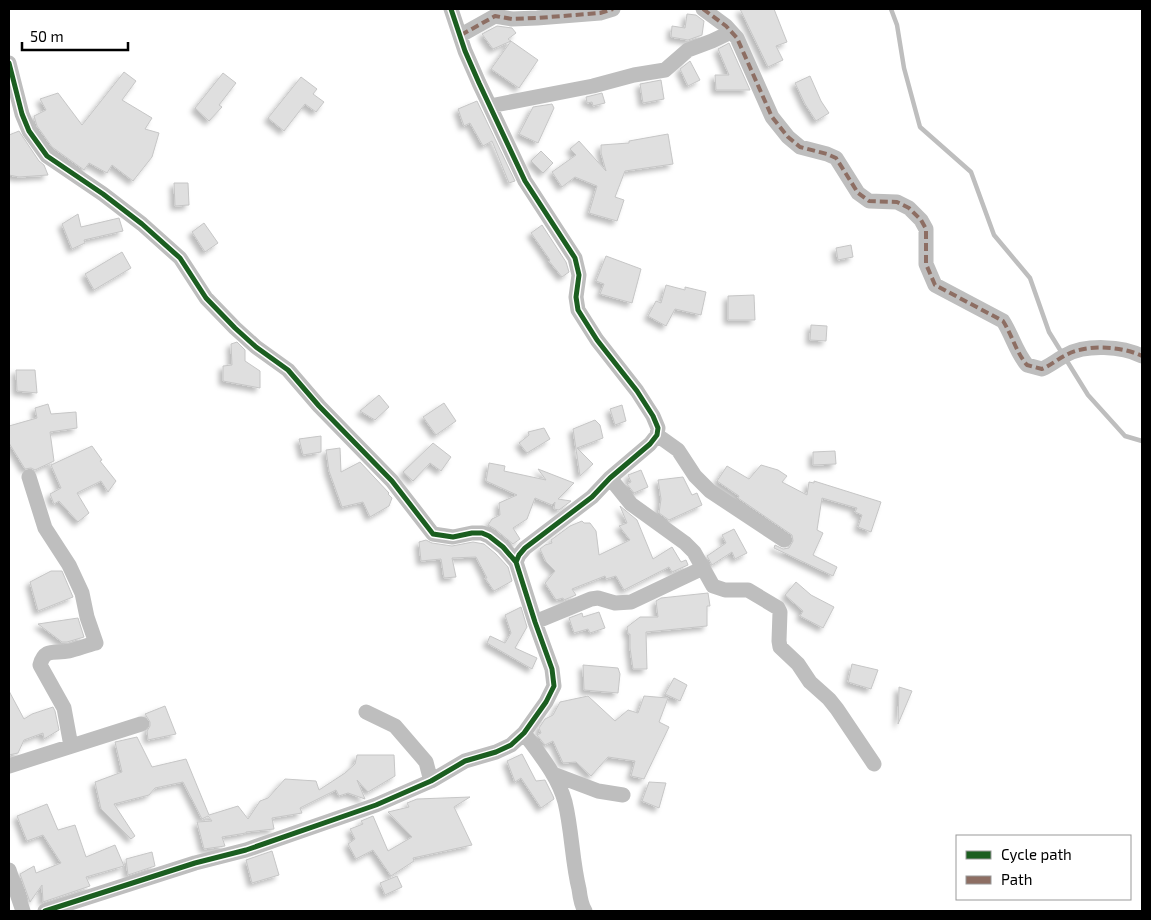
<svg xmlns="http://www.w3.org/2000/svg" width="1151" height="920" viewBox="0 0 1151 920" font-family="'Exo 2',sans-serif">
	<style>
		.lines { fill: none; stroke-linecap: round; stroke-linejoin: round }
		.stream { stroke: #bebebe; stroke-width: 4.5 }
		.building { fill: #dfdfdf; stroke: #c6c6c6; filter: url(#shadow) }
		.street { stroke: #bebebe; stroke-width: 15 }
		.quiet { stroke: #8d6e63; stroke-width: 4; stroke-dasharray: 8 4; stroke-linecap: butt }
		.cycleway-casing { stroke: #fff; stroke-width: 8 }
		.cycleway { stroke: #1b5e20; stroke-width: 5 }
	</style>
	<defs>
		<filter id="shadow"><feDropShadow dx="-4" dy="4" stdDeviation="2.5" flood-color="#0004"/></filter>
	</defs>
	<rect width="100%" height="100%" fill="#fff"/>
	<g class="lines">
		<!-- stream -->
		<path class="stream" d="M891,9L897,25L904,68L920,127L971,172L994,235L1030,278L1049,332L1088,395L1125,436L1142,441"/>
	</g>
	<!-- building -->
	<path class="building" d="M740,9H774L787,42L776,46L783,60L768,67Z
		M687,14L696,15L704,21L702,35L688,40L671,37L672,26L685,28Z
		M497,26L512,28L516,33L508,39L538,60L519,88L491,69L511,41L493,49L482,34Z
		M729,43L750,90H716L715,75H729L718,49Z
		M690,61L700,80L688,86L680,69Z
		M124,72L136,81L122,100L152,118L145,129L159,133L152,157L133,181L112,165L107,173L89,163L84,170L52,147L37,126L34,116L46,110L40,99L58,93L82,125Z
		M223,73L236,83L219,105L222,107L209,121L195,108Z
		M810,76L821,101L829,113L816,121L805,104L795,83Z
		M301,77L317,89L313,94L324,102L316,112L305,104L284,131L268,118Z
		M661,80L664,99L643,103L640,84Z
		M602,93L605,103L593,106L592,102L587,103L586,97Z
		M477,101L515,181L509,183L492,141L483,146L470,123L464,126L458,109Z
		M552,104L554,108L538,143L519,134L533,107Z
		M19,131L39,161L44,165L48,175L19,177L9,175V135Z
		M668,134L673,164L625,171L615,197L624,200L617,221L589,213L597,186L575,177L562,187L552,172L576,155L570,149L579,141L606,171L601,153V145L629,143V141Z
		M541,151L553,163L543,173L531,161Z
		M174,183H188L189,205L175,206Z
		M78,214L81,227L119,218L123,231L84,240L85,243L72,249L62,224Z
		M204,223L218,243L205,252L192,232Z
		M542,225L566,262L569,272L562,277L549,261L550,260L531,233Z
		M851,245L853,257L838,260L836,248Z
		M122,252L131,268L94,290L85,274Z
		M606,256L641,269L632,303L600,294L604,284L596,281Z
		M666,285L685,290V287L706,292L701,315L675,309L666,326L648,316L656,301L661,303Z
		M754,295L755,320H728V296Z
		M811,325L827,326L826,341L810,340Z
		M237,342L245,350V361L260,371V388L223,381V366L232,365L231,344Z
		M16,370H35L37,393L17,391Z
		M379,395L389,407L375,420L360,411Z
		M444,403L456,421L436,435L423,417Z
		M48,404L51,414L76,412L77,428L50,432L54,461L35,470L31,468L25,469L9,443V426L37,418L35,408Z
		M622,405L626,421L615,425L610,409Z
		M595,420L600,425L603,438L577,448L593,464L580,476L573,429Z
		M544,428L550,439L527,453L519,443L529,435L528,432Z
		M321,436V452L303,455L299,439Z
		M433,443L451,457L441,471L430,463L413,481L403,472Z
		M92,446L102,460L100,461L116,481L108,492L101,481L77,493L89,513L78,522L59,501L54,504L50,494L61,488L51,465Z
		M340,448L341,472L360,462L389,493L388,494L392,498L389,506L370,517L363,502L342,507L329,471L326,450Z
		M835,451L836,464L813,465V452Z
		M489,463L505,466L504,471L546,480L538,469L574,483L558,499L571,501L559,510L554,509L555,502L552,505L535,498L527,519L513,528L520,539L513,544L495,529L488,525L492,519L500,515L499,503L517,495L486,481Z
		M761,465L778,470L787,476L782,482L807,495L809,482L814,483V481L881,502L871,532L858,527L862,515L855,512L857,508L822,498L817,530L823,533L813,555L837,567L833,576L774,548L775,545L783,549L789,548L793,541L792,535L738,498L739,496L717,481L727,466L749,479Z
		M641,470L648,487L634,493L627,484L631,482L628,475Z
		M683,477L692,495L697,493L702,505L669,520L659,513L661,499L658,480Z
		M620,506L637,520L653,559L672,547L681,562L686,560L688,565L672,572L669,567L624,590L616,576L606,579L605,576L572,589L576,595L564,600L563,598L556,600L545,583L555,571L546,562L540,549L545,545L552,543L551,540L570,526L582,521L584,523H590L596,531L599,555L630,540L619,526L627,523Z
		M734,529L747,553L735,559L732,552L712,565L707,556L726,543L722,535Z
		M426,540L432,543L452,546L473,542L484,544L496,554L508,567L512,581L494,591L485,578H487L476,557L452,558L456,577L444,578L441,559L421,561L419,542Z
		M51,571H62L73,597L38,611L30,582Z
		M796,582L811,595L834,607L823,628L800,616L803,611L785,595Z
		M708,593L710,606H707V626L646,632L647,669H633L630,648V634H628L627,627L640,617H658L656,601L661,598Z
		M521,607L527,627L515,648L537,658L532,669L487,643L490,636L505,643L511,633L505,615Z
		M599,612L605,628L590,633L588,629L574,633L569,618L582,613L583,617Z
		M78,618L84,637L67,642H62L38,624Z
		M852,664L878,670L871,689L848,682Z
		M583,665L618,668L620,674L618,693L584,690Z
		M674,678L687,685L680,701L665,694Z
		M899,687L912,691L898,724Z
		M9,691L24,719L32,714L53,707L55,711L59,730L44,739L43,733L24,740L18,753L9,755Z
		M588,696L615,721L628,710L638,713L644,696L668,698L659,722L669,727L644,779L631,776L635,761L608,757L591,776L576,762L563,763L553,741L545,745L537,735L541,733L539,728L545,719L553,715L560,702Z
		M165,706L176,734L148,740L147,731L150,726V722L145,714Z
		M137,737L152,767L186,759L209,815L238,806L248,819L260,801L268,798L285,779L316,781L319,790L345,773L355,764L357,755H394L395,776L368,792L357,780L365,799L348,793L339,796L336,790L300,808L302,813L272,818L274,829L246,832V833L222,837L225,846L204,849L197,822L212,821L208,816L202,819L183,782L155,788L149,795L114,804L135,836L131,839L101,809L95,782L122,772L115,742Z
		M522,754L536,781L545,780L553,796L554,799L541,808L521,778L515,782L507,761Z
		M649,782L666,783L659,808L642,801Z
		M470,797L454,807L472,845L413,858L414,861L391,876L373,850L356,859L348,844L355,839L350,829L363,824L361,821L373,816L388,851L412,837L388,812L409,807L407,803L417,799Z
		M47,804L58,830L75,825L86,857L115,845L124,866L86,877L90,886L43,902L42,885L30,902L20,874L34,866L36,873L61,863L43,835L27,841L17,816Z
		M272,851L279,875L252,883L246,860Z
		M152,852L155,866L128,875L126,859Z
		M397,876L402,887L385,895L380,883Z"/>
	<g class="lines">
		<!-- street -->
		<path class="street" d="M451,9L465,51L479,83L525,181L575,258L579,275L576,297L578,310L597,340L637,391L653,416L658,428L657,435L650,444L610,478L592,497L525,548L519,555L516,562
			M703,9L726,26L737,38L772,117L788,137L800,147L827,154L836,158L858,193L869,201L897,202L909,208L921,220L926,229V264L935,285L1003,321C1012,335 1016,352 1027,365L1042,369C1051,365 1058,359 1066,355C1086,344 1122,346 1142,356
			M461,35L495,16L512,19L537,18L600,13L613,9
			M9,63L22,114L29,131L47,156L103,194L142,224L180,258L206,298L235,328L256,347L288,370L319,406L392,481L433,534L453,537L472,533H482L489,536L503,547L516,562L535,622L552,669L554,686L546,702L524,733L511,745L496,752L465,761L431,781L376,805L246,850L195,863L45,911
			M490,106L593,86L634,75L665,70L688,50L712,41L731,32
			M657,435L678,450L695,476L710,491L784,540
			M29,477L45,528L69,565L82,593L87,617L96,643C87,645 78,649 69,651C55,654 45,647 40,665L64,708L71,746
			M610,478L631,504L685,543L694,552L713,586L725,590H748L778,608L780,612L779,641L780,647L798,664L810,682L829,699L837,709L874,764
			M535,622L591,599L598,598L615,603L631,602L703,568
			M366,712L395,726L426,762L431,781
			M524,733C540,755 558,776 565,802C572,831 572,861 579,889C580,897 581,905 585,911
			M9,766L141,724
			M553,774L598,791L623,795
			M9,870L23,911"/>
		<!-- quiet -->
		<path class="quiet" d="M703,9L726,26L737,38L772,117L788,137L800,147L827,154L836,158L858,193L869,201L897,202L909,208L921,220L926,229V264L935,285L1003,321C1012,335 1016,352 1027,365L1042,369C1051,365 1058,359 1066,355C1086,344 1122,346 1142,356
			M461,35L495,16L512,19L537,18L600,13L613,9"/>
		<defs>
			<path id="cycleway" d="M451,9L465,51L479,83L525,181L575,258L579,275L576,297L578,310L597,340L637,391L653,416L658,428L657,435L650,444L610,478L592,497L525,548L519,555L516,562
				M9,63L22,114L29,131L47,156L103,194L142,224L180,258L206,298L235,328L256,347L288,370L319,406L392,481L433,534L453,537L472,533H482L489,536L503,547L516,562L535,622L552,669L554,686L546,702L524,733L511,745L496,752L465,761L431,781L376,805L246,850L195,863L45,911"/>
		</defs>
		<!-- cycleway casing -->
		<use href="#cycleway" class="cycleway-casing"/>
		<!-- cycleway -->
		<use href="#cycleway" class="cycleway"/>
	</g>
	<!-- border -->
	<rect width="1151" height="920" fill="none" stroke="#000000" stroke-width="20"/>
	<!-- legend -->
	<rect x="956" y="835" width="175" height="65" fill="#ffffff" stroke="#999999"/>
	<rect x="966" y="851" width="25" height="8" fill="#1b5e20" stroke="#999999"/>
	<text x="1001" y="860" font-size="15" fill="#000000">Cycle path</text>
	<rect x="966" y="876" width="25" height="8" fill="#8d6e63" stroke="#999999"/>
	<text x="1001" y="885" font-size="15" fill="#000000">Path</text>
	<!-- scale -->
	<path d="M22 42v8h106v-8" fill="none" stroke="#000000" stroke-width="2.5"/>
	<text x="30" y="42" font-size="15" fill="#000000" stroke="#ffffff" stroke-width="4" paint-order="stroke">50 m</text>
</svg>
